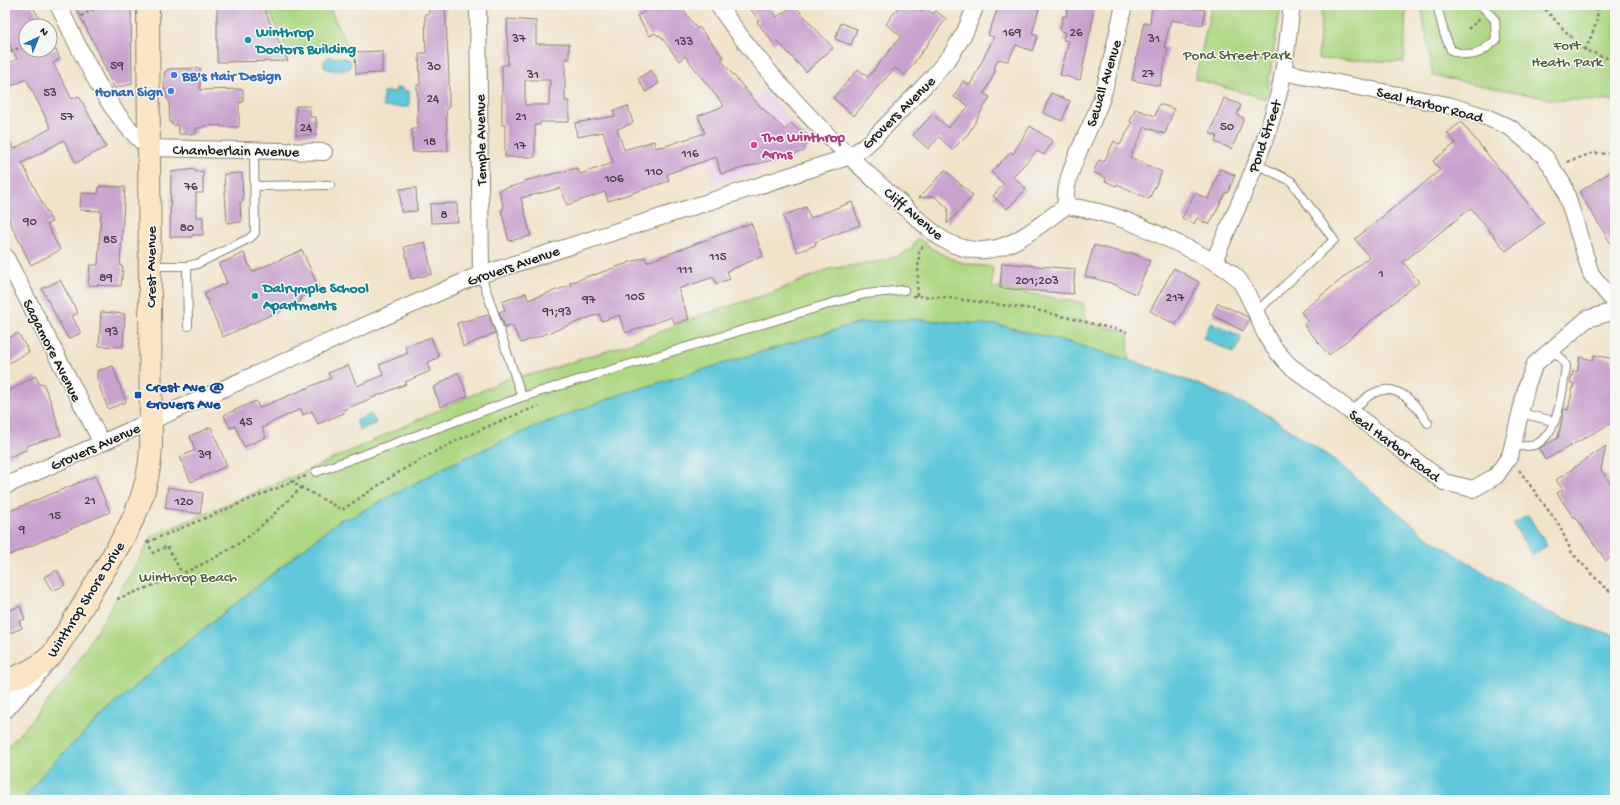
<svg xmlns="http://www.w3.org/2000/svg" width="1620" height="805" viewBox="0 0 1620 805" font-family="'Gochi Hand',sans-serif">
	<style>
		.built { fill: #ebd1eb }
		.green { fill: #aed783; stroke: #657a50 }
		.water { fill: #5ec8da; stroke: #3d727b }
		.building { fill: #c8a1cd; fill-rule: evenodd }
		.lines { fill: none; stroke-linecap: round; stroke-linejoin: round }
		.service-casing { stroke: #868073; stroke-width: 10 }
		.minor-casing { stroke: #868073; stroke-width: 18 }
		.tertiary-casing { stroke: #868073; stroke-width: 22 }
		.secondary-casing { stroke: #868073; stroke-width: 24 }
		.path { stroke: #868073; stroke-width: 2.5; stroke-dasharray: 3 3; stroke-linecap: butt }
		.service { stroke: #fff; stroke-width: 8 }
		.minor { stroke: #fff; stroke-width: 16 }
		.tertiary { stroke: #fff; stroke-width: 20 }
		.secondary { stroke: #fce5c4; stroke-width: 22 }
		.culture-dot { fill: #0f9aa8; stroke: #f6f6f2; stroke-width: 1.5 }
		.shop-dot { fill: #3f7fe0; stroke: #f6f6f2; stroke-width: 1.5 }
		.hotel-dot { fill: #d1479c; stroke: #f6f6f2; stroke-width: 1.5 }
		.transit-dot { fill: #1a4fb4; stroke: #f6f6f2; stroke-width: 1.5 }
		.labels { text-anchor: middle; stroke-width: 3; stroke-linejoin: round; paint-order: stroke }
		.number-label { font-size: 13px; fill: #473d48 }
		.culture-label { font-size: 15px; font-weight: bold; fill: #0d838f; stroke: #f6f6f2; text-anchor: start }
		.park-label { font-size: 15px; fill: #4f5d40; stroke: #f6f6f2 }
		.shop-label { font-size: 15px; font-weight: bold; fill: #366cbe; stroke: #f6f6f2; text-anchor: start }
		.street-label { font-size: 15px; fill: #1c1c1c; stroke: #f6f6f2 }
		.hotel-label { font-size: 15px; font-weight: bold; fill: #b23c85; stroke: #f6f6f2; text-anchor: start }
		.transit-label { font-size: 15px; font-weight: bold; fill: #164399; stroke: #f6f6f2; text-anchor: start }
	</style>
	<rect width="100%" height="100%" fill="#f6f6f2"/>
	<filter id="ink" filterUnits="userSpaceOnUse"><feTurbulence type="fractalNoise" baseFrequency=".025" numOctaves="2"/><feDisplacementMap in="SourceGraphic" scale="8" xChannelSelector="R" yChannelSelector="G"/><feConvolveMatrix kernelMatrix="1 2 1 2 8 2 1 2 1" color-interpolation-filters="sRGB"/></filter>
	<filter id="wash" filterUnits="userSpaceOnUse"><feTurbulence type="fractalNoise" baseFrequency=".012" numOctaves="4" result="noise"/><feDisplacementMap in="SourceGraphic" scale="16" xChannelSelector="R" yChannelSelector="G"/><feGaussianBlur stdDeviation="0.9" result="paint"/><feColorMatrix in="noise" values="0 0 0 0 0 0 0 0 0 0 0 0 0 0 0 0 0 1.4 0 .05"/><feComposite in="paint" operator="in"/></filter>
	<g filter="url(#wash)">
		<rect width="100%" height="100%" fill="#f1e3ca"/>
		<!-- built -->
		<path class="built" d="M764,90L810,142V147L807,153L797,158L714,186L700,131L731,124Z"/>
		<!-- green -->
		<path class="green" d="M266,5H328L348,47H286Z
			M1212,5H1281L1266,99L1195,79Z
			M1322,5H1406L1404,62L1318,59Z
			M1421,5H1615V101L1556,100L1433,76Z
			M918,238C945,259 958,264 993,267L992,287L1083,303L1087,322L1128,332L1129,360L1068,342L998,325L858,323L622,394L534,427L447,466L352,517L341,519L159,665L106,712L47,769L23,800H5V748L24,729L68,677L107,614L152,536L302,473L507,379L541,372L634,342L702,315L774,292L829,269L882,261L901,255L912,248Z"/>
		<!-- water -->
		<path class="water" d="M328,57L346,58L351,61L350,68C343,71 330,72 324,67V61Z
			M396,88H402V91H409V107H383V92H395Z
			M910,319L998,325L1068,342L1135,362L1195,383L1265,413L1333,459L1425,535L1545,611L1597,631L1615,635V800H23L47,769L106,712L159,665L341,519L352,517L447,466L534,427L622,394L858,323Z
			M1211,322L1242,337L1234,353L1203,338Z
			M371,414L376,423L360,430L356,421Z
			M1528,515L1547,546L1532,555L1513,524Z"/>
		<g id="blocks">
			<!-- building -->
			<path class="building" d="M5,5H32L43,26H26V50H56L60,59L53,63L72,99L79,96L106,147L76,163L64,140L22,163L52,222L47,224L60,250L31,265L5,212V132L14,149L51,128L26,79L5,89V66L17,59L5,36Z
				M74,5H131L132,84L114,88L96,47Z
				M217,5H262L288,61L217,62Z
				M429,5H445L449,76V108H446L448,151L413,152L412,129H418L417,85H420L419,53H426L425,14H429Z
				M654,5H680L697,29L699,27L724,58L721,60L734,76L759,105L785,130L791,123L808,140L804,151L721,174L716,157L667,174L669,181L608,201L605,192L567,205L561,188L521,198L531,236L509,241L501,210L504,209L499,190L524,183V181L577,168L580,174L613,163L603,132L577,137L575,123L615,116L613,111L628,106L633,123L617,129L624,150L654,141L656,148L662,146V147L705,133L698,116L724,106L685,56L679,61L660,35L658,36L655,33L650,36L637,16Z
				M747,5H768L777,17L794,5L833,48L806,72L777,41L774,44L757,22L759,20Z
				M900,5H914L922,12L925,8L933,14L936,11L946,19L905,75L895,68L872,93H873L854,116L833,98L858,69L868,77L901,36L886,24Z
				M999,5H1040L1032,34L1038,36L1032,51L1016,45L1008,61L998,59L994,69L996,70L984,94L990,97L968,134L952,150L939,137L928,149L913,135L933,114L948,128L969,106L954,97L963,81L970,85L994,37L988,35Z
				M1068,5H1094L1092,23L1080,80L1060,75L1069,41L1063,40L1065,32L1060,31L1063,16L1066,17Z
				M1152,5H1172L1205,10L1203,25L1171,20L1164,47L1168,48L1160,86L1132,80L1144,23L1150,24Z
				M507,19L536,21V44H569V59H565V101H569V122H540V125H535V157H505V125H502V65H508ZM525,80H550L549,105H525Z
				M841,23L857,29L851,45L835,39Z
				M382,51V73L356,74L355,52Z
				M200,68V90L243,89V102H239V127H221V125L203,126V128H196V134H179L178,125H172V123H170L169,100L164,95V73L168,69Z
				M651,70L659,83L646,92L638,79Z
				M1051,93L1070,101L1062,121L1043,113Z
				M1224,98L1241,105L1237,115L1244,118L1232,149L1215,142L1217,136L1210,133Z
				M1159,104L1174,109L1165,134L1145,127L1130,157L1162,172L1149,199L1117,184L1116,186L1105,181L1106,178L1093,172L1099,160L1104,162L1114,141L1120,145L1132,123L1130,122L1135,109L1155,116Z
				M296,106H310V117H316V135H296Z
				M1461,122L1544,223L1506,251L1471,208L1403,262L1419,282L1329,355L1304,325L1308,321L1301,312L1369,257L1355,239L1440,170L1433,161L1456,143L1447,133Z
				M1030,126L1053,141L1044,155L1037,151L1013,176L1026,189L1007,209L993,196L1004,184L991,172L1011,152L1013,154Z
				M195,169V172L203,171V193H196V217H203V235H192V237H170L171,172Z
				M1220,169L1235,175L1228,193L1226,192L1209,225L1197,218L1194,224L1182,218L1195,193L1208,199Z
				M1615,169V250L1579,192Z
				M945,170L973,196L947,224L948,208L934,196L919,198Z
				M242,173L243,202H240L241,222L227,223L224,174Z
				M99,186L125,187L120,266L123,267L121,286L88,285L90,265H98L101,211L80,210L81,193L98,194Z
				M416,188L417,211L401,212L400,189Z
				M852,202L860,225L815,242L816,245L797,252L783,216L806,207L810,218Z
				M457,203L458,222L431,223L430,204Z
				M751,223L763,256L727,271L730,279L716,284L714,277L678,289L689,319L675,324L672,317L626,333L619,315L602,321L599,314L521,343L512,325L505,328L499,312L505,310L502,302L526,293L528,300L571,285L570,283L594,274V275L645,257L647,262Z
				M425,242L432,274L411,279L404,247Z
				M1094,245L1128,254L1129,252L1150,261L1136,294L1111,283L1085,276Z
				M302,250L319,289L300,298L301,301L223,337L204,293L227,283L219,264L244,253L252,272Z
				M1002,263L1075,269L1073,294L1000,288Z
				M1174,268L1199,282L1176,325L1150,311Z
				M60,280L78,313L72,316L81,333L68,339L42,289Z
				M1218,303L1248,317L1249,320L1243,331L1212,315Z
				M101,312L125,314L123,347L99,346Z
				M489,315L495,333L463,347L457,323Z
				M18,333L29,352L5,365V340Z
				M431,337L439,357L427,363L430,371L405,382L406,384L343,410L344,413L318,424L312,411L303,415L301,409L266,425L267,426L262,428L266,437L244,447L235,426L230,428L224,415L256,401L259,408L331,378L328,373L348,365L357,386L384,375L379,365L408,353L405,347Z
				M1594,355L1613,359L1612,364L1615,365V421L1545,460L1539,448L1558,438L1564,409L1568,410L1574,384L1570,383L1573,371L1577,372L1580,357L1593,360Z
				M113,366L126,402L108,409L97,379V371Z
				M458,372L468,396L441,407L433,388Z
				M35,376L40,385L43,383L51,402L61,435L26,446L28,449L5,459V393Z
				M211,427L227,466L191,482L180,457L195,450L190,436Z
				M1606,446L1601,470L1615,490V554L1606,561L1575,516L1573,517L1557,493L1563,490L1556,480Z
				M95,476L110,512L5,557V513Z
				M168,487L203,493L200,514L165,508Z
				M57,570L65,585L52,591L44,577Z
				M20,606L25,619L19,621L22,628L5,635V612Z"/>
		</g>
	</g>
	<g filter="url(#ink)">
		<use href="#blocks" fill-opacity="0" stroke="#868073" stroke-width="1"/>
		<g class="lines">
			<defs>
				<path id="service" d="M1437,5L1444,33L1451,50C1473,59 1478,55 1496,40L1495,20L1483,7L1479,5
					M1256,164L1291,181L1334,240L1256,312
					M255,186L330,185
					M150,266H187L188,326
					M187,266L197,264L250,238L255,233L254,151
					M481,275L522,397
					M1352,412C1359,404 1368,394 1379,391C1400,384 1418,407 1428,423
					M1520,413L1554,421
					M1512,446C1520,446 1527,447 1534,445C1559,436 1563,387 1566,366L1562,359L1552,350
					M316,472L522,397L832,303L865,294L904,290"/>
				<path id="minor" d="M58,5C83,54 106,113 149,148L324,152
					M478,5L481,275
					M718,5C766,75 825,136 889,193C907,208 924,227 944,240C994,268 1028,233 1066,206C1115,212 1146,228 1189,249C1204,256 1227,267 1238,279C1250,294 1259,322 1268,339C1273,348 1282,357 1289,365L1444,482L1473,489L1496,476L1510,456L1527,385L1535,364L1587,319L1615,311
					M1283,72L1448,105L1486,117L1511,128L1545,157L1564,186L1591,274L1615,303
					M1066,206C1062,172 1093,128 1103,94C1111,65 1117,35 1124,5
					M5,256L102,443
					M1214,261C1237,207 1264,153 1278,96C1286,66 1288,35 1292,5
					M5,486L474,277L848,157L864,147L872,140L929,81L951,55L965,32L976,5"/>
				<path id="tertiary" d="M5,708L42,666"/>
				<path id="secondary" d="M5,680C23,676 38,668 52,655C67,633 81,609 95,585C122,541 150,500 151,446L148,5"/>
			</defs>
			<!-- service casing -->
			<use href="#service" class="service-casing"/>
			<!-- minor casing -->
			<use href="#minor" class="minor-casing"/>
			<!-- tertiary casing -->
			<use href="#tertiary" class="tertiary-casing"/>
			<!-- secondary casing -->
			<use href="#secondary" class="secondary-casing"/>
			<!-- path -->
			<path class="path" d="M1541,5L1571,37L1585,50L1615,61
				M81,16L101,5
				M1468,29L1480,19
				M1585,50C1591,35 1600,22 1597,5
				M1236,52L1258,57L1271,54
				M5,55L26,44
				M1567,162L1593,153L1615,154
				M913,296L942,297L1032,309L1127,332
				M917,296L919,252L924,244
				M1611,450L1615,449
				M1519,470L1559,525L1572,553L1607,590L1615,592
				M290,481L342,510C363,496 384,481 406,468C448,443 493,423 539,406
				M147,541L153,553L167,546L182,573
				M148,542L306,476
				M117,599C160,583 207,566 245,539C265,524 283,505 302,487"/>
			<!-- service -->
			<use href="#service" class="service"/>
			<!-- minor -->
			<use href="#minor" class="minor"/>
			<!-- tertiary -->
			<use href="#tertiary" class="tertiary"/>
			<!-- secondary -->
			<use href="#secondary" class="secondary"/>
		</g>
	</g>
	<!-- markers -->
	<g class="culture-dot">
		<circle cx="248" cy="40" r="4"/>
		<circle cx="255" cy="296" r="4"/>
	</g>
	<g class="shop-dot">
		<circle cx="174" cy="75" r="4"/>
		<circle cx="171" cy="91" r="4"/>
	</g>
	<circle class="hotel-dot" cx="754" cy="145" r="4"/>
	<rect class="transit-dot" x="134" y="391" width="8" height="8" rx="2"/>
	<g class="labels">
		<!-- number labels -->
		<g class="number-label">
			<text x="1012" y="36">169</text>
			<text x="1076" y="36">26</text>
			<text x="519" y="42">37</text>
			<text x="1154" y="42">31</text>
			<text x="684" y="45">133</text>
			<text x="117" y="69">59</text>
			<text x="434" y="70">30</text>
			<text x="1148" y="77">27</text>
			<text x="533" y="78">31</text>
			<text x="50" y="96">53</text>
			<text x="433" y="102">24</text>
			<text x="67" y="120">57</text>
			<text x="521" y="120">21</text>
			<text x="1227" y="130">50</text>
			<text x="306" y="131">24</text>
			<text x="430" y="145">18</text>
			<text x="520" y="149">17</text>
			<text x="690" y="157">116</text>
			<text x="654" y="175">110</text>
			<text x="614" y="182">106</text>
			<text x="191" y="190">76</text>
			<text x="444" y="218">8</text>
			<text x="30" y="225">90</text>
			<text x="187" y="231">80</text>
			<text x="110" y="243">85</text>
			<text x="718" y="260">115</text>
			<text x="685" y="273">111</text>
			<text x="1381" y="277">1</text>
			<text x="106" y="281">89</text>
			<text x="1037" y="284">201;203</text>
			<text x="635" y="300">105</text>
			<text x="1175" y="301">217</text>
			<text x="589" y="303">97</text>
			<text x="557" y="315">91;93</text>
			<text x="112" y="335">93</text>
			<text x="246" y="425">45</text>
			<text x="205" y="458">39</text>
			<text x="90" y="504">21</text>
			<text x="184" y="505">120</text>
			<text x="55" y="519">15</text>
			<text x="22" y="533">9</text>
		</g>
		<!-- culture labels -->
		<g class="culture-label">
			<text x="256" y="36">Winthrop<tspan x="256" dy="17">Doctors Building</tspan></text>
			<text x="263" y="292">Dalrymple School<tspan x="263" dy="17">Apartments</tspan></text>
		</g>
		<!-- park labels -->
		<g class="park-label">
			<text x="1567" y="49">Fort<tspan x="1567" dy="17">Heath Park</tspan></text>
			<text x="1237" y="59">Pond Street Park</text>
			<text x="188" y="581">Winthrop Beach</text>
		</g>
		<!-- shop labels -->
		<g class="shop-label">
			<text x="182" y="80">BB's Hair Design</text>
			<text x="163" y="96" text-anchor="end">Honan Sign</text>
		</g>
		<!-- street labels -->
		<g class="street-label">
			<text transform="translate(1103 83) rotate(-73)" y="5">Sewall Avenue</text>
			<text transform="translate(1430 104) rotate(14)" y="5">Seal Harbor Road</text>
			<text transform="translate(898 112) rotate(-45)" y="5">Grovers Avenue</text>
			<text transform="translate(1264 136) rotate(-71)" y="5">Pond Street</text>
			<text transform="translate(480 140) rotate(-91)" y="5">Temple Avenue</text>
			<text transform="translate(236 150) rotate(1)" y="5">Chamberlain Avenue</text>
			<text transform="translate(914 213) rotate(40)" y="5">Cliff Avenue</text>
			<text transform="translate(513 265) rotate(-19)" y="5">Grovers Avenue</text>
			<text transform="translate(150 267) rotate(-90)" y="5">Crest Avenue</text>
			<text transform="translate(53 350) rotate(63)" y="5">Sagamore Avenue</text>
			<text transform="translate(1395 445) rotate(37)" y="5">Seal Harbor Road</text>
			<text transform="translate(95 446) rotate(-24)" y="5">Grovers Avenue</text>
			<text transform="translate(85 599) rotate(-58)" y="5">Winthrop Shore Drive</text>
		</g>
		<!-- hotel labels -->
		<g class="hotel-label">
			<text x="762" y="141">The Winthrop<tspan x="762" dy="17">Arms</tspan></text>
		</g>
		<!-- transit labels -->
		<g class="transit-label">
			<text x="146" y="391">Crest Ave @<tspan x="146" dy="17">Grovers Ave</tspan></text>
		</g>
	</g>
	<!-- margin -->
	<rect width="1620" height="805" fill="none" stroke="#f6f6f2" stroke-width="20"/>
	<!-- north arrow -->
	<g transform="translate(38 38) rotate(44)"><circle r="19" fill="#f6f6f2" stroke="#9f9f9c"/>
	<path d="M0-3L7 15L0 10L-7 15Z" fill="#1f6fb2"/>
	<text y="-6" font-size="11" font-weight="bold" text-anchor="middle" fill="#1c1c1c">N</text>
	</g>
</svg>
